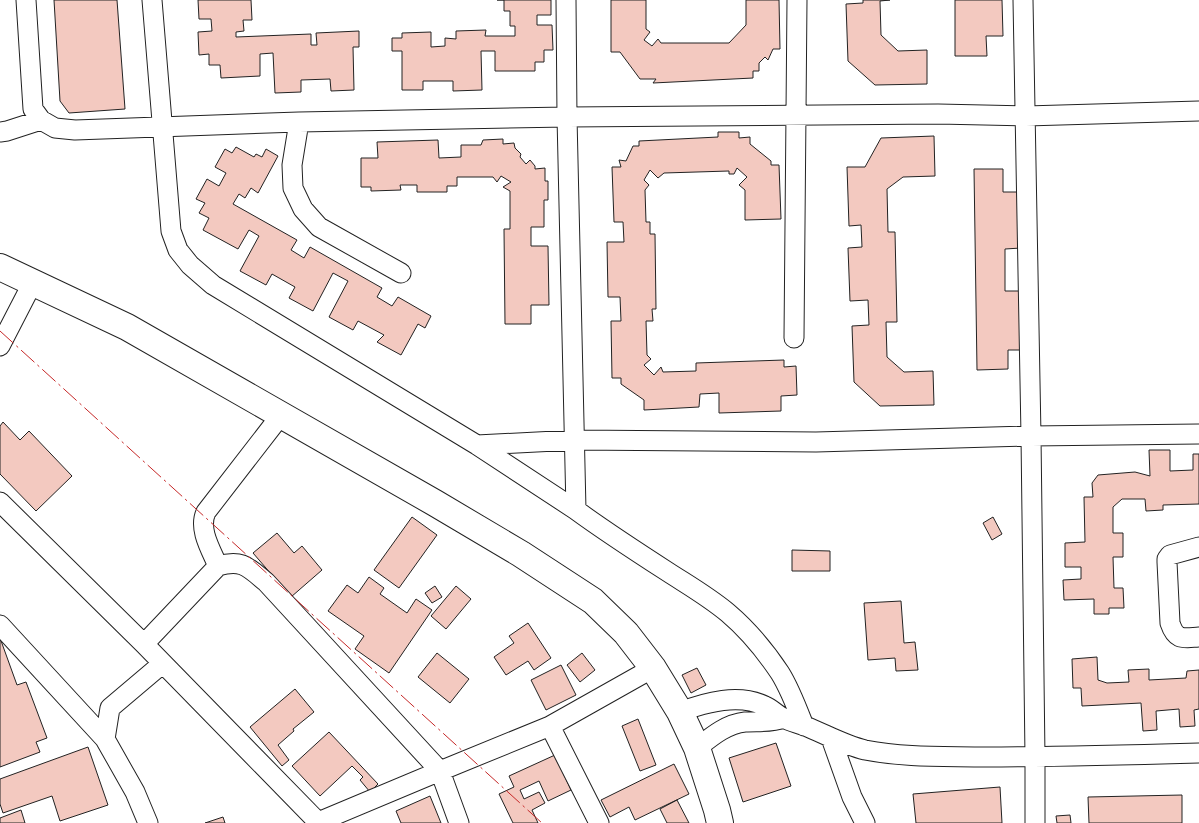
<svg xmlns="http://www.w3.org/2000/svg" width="1199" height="823" viewBox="0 0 1199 823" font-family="Ubuntu,sans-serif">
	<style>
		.building { fill: #f3c9c0; stroke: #222 }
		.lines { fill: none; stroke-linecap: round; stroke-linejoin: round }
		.street-casing { stroke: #222; stroke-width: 21 }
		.secondary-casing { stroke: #222; stroke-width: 28 }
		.street { stroke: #fff; stroke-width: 19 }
		.secondary { stroke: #fff; stroke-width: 26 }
		.power { stroke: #c62828; stroke-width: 1; stroke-dasharray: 18 4 2.5 4; stroke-linecap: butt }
	</style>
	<rect width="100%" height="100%" fill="#fff"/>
	<!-- building -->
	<path class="building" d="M54,0H117L125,109L69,113L60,101Z
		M198,0H251L252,20H243L244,31L236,32V37L311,34V45H317L316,33L359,31V47H353L354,90L331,91L330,79L301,80V92L275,93L273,53L260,54V76L221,78L220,65H209V54L199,55L198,32L212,31L211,19H199Z
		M497,0H551V15H537V25H552L553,50H544V62H535V71H495V51H481L482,90L453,91V81H423V90H402V51H392V38H402V33L431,32V47L445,46V38L456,39V31L486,30L485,36H515V26H510V11H504V0Z
		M611,0H646V29L650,32L644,40L652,46L658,39L661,43H729L746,25V0H779L780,49H773L768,60L765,57L759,63V71H753V78L653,83L656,79H640L620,52H611Z
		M863,0H890L880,1L881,35L898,51L927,50V84L875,85L848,61L846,4L863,3Z
		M955,0H1002L1003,36H986L987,56H955Z
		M718,132H739V138L750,137V144L771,161V165H779L781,219L745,220V190L739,185L747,177L737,168L734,174H729V171L664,173L658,178L650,170L644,180L649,185L645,190L646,222H650V234H655L656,309H652L653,321H646L647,355L651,359L644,365L654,375L661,367L663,372L696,371V363L784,360V367L796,366L797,395L781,396V411L719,413V393L700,394L699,407L644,410V400L621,384V378H612L611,321H621L620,297H608L607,242H624L623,222H614L612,167H621L619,160L626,161L633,146H639V141L718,137Z
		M934,136L935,176L903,177L887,189L888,232H895L897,322H886L887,357L904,372L933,371L934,405L880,406L854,382L852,326L869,325L868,300L850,301L848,248L862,247L861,225L849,226L847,167H865L881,138Z
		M503,139V144L514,143L515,148L521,154L520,157L526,164L530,160L535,166V169L545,168V181H548V200H544V227H531V246H548L549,305H531V324H505L504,229H510V191L503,187L511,182L501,176L497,182L493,177H457V186H447V192H417V185H400L401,190L371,191V187H361V158H378L377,142L438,140L439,158L461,157V145H481L483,140Z
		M236,147L254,157L256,154L262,157L266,149L278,156L258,193L251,188L245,198L239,194L233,204L297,240L291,250L304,258L310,247L382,288L377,297L392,306L398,297L431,316L425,328L418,324L401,355L377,342L384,335L358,321L353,330L329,317L348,281L333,273L313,311L289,298L295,287L272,274L266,285L240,271L259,236L249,230L238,249L203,230L209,218L199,213L205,203L196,199L207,179L219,186L226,173L215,167L225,149L232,153Z
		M974,169H1003V192H1021V248L1005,249V291H1023L1024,350H1008V369L977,370Z
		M3,422L20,440L29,431L72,476L36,511L0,474V426Z
		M1149,450H1170V471L1193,470V454H1199V504L1163,505V510L1146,511L1145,499H1122L1113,507V533H1123V557H1113L1114,588H1123L1124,608H1109V614H1094V599L1064,600L1063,580L1081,579V567H1065V543L1085,542L1084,497H1093L1092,483L1098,475L1135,472L1150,476Z
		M412,517L437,535L399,588L374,570Z
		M993,517L1002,534L992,540L983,523Z
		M277,533L294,553L302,546L322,570L291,597L253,553Z
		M792,550L830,551V571H792Z
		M369,577L384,588L380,594L407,613L416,599L432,610L389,673L355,649L364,636L328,611L347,585L358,593Z
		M435,586L442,597L432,603L425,593Z
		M456,586L471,599L446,629L431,616Z
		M901,601L904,643L915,642L918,670L896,671L895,658L868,660L864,603Z
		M528,623L551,658L534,670L528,661L506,675L494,657L514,643L509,636Z
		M0,638L17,685L26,682L47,738L36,742L40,752L0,767Z
		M437,653L469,679L450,703L418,677Z
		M582,653L595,670L580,682L567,665Z
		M1097,657L1098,680L1107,683L1129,682L1128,670L1149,669V680L1186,678L1187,671L1199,670V709L1194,710L1195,726L1180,727L1179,709L1156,711L1157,730L1143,731L1141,703L1082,706L1081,688H1073L1072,659Z
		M561,665L576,695L546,710L531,680Z
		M697,668L706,685L691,693L682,675Z
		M295,689L314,712L293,729L294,731L278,745L289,760L282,766L250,727Z
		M638,719L656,765L640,771L622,726Z
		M329,732L378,784L370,792L360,780L363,777L352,766L320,796L292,766Z
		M776,743L791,786L743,802L729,758Z
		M88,747L108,805L60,821L52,796L3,813L0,804V779Z
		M555,755L571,790L548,801L539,781L520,790L524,799L539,792L545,803L532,810L538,823H513L499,794L514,787L509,776Z
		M674,764L689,794L635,820L629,807L610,817L601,800Z
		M1000,787L1002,823H916L913,794Z
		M1182,795V823H1089L1088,797Z
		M430,796L441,823H401L396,811Z
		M677,800L689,823H667L660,809Z
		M21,810L25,823H0V818Z
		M1070,815L1071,823H1057L1056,816Z
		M223,817L225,823H205Z"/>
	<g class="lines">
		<defs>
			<path id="street" d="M26,0L33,109L41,120L55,128L75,130L299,122L567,117L938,114L1026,116L1199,111
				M152,0L171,231L178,250L190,265L213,285L477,445L576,510
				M566,0L567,117L576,510C606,532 637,552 668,572C688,585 709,597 728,613C748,630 766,652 780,673C790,689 797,708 804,726
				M1023,0L1031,436L1035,757V823
				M299,122L292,165L293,188L303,209L319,227L401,273
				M0,132L7,131L41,120
				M794,338L797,0
				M0,346L33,282
				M477,445L575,440L816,442L1031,436L1199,434
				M0,502L144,644L318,822
				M1199,547L1170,555L1167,559V562L1170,623C1176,641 1183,638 1199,637
				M218,566C211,550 198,529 206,512L281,415
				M0,625L105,739
				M144,644L218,566C242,559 248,567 266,582L440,771L459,823
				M680,712C706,702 739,693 765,706C772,709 777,715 784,718C790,722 798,723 805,726C825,734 844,745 865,750C906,758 945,756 986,757C1057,757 1128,755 1199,753
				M550,726L599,823
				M831,738L852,797L865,823
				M697,748C711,737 726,724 745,722C758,721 770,723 784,718
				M148,823L135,792L105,739L110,708L162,664
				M316,823L440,771L550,726L653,668"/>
			<path id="secondary" d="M0,267L127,327L435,503L521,554L593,601L626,633L653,668L680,712L697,748L717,810L720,823"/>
		</defs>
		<!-- street casing -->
		<use href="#street" class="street-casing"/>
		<!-- secondary casing -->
		<use href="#secondary" class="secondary-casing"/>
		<!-- street -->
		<use href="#street" class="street"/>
		<!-- secondary -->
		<use href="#secondary" class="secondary"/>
		<!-- power -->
		<path class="power" d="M0,331L542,823"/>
	</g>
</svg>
